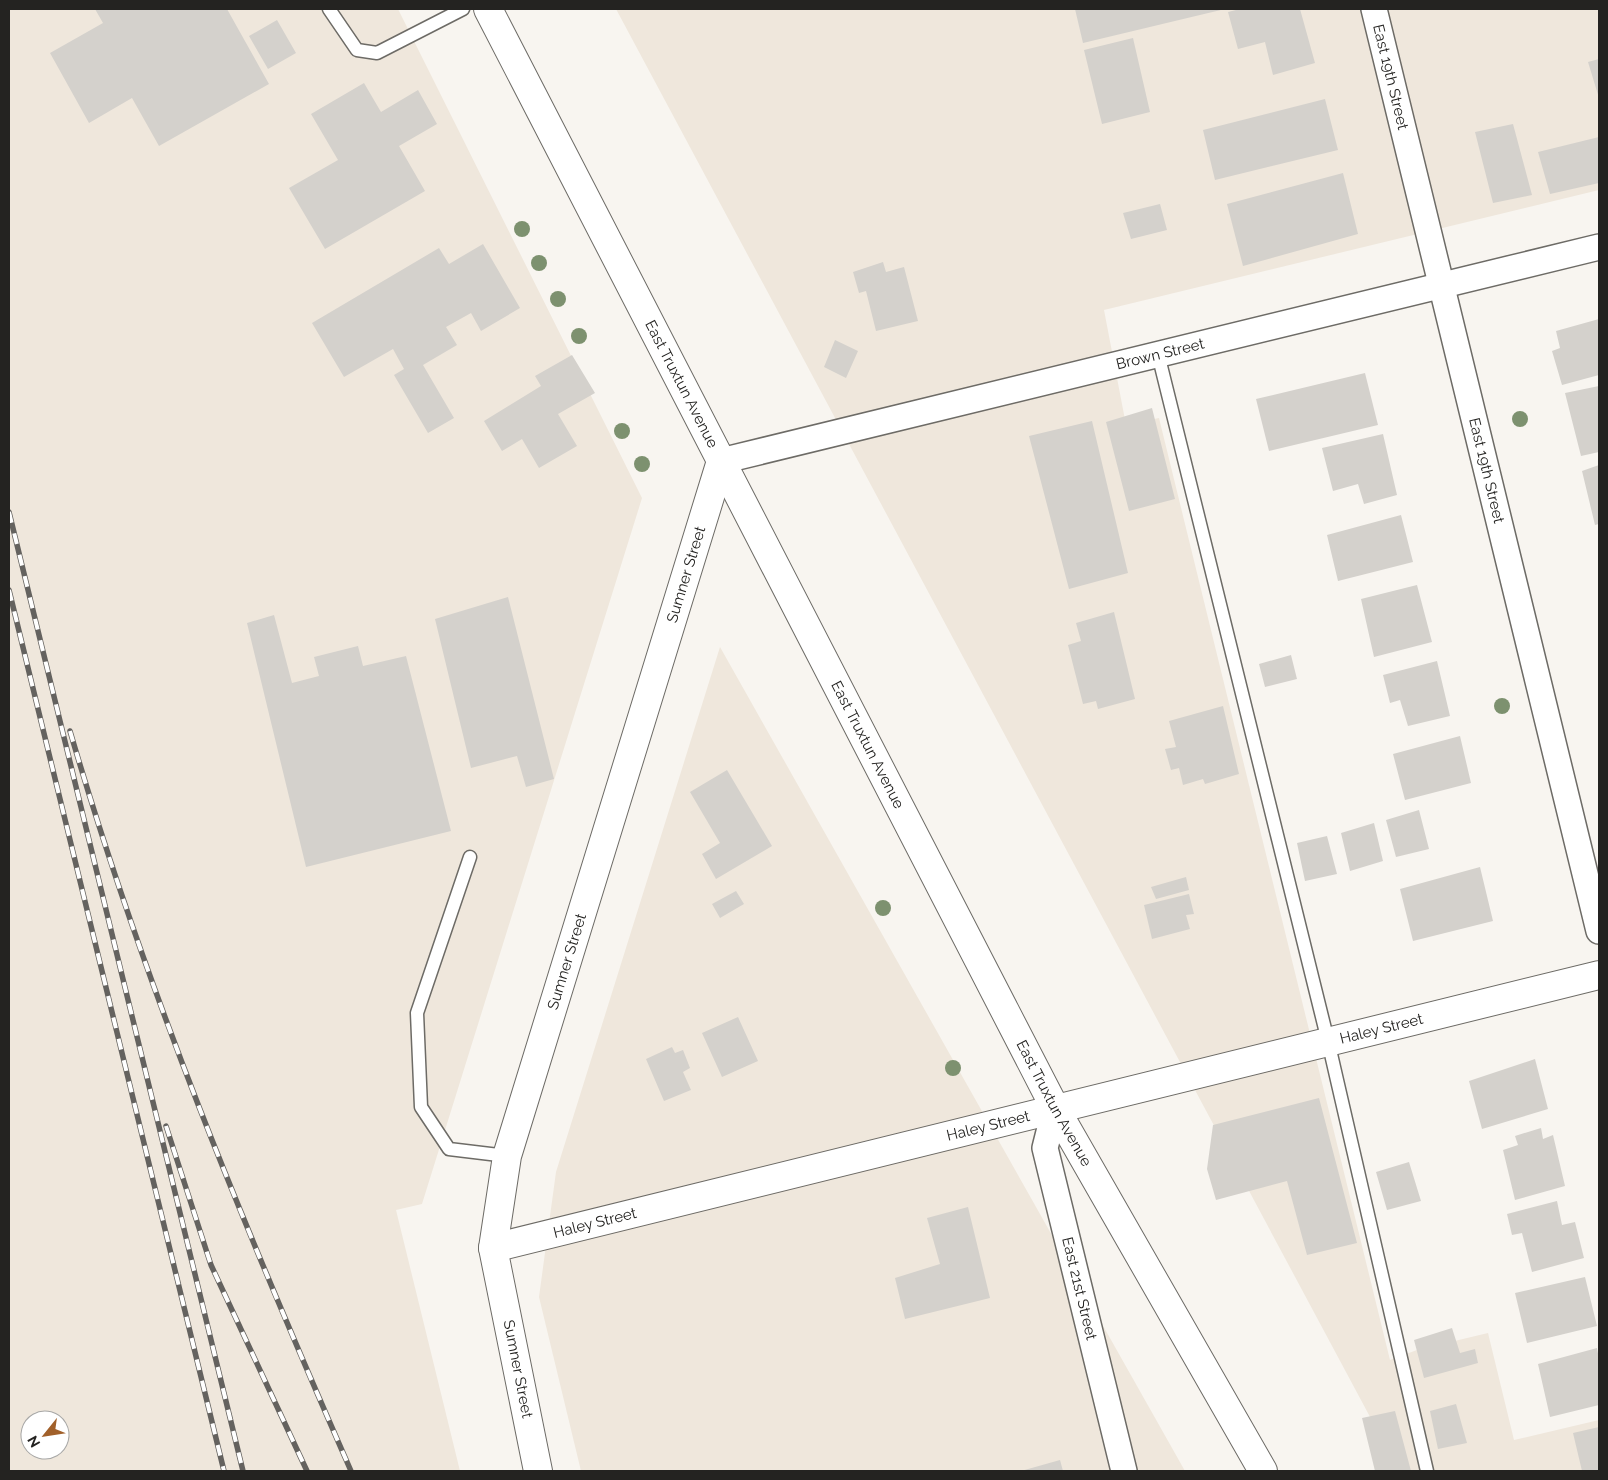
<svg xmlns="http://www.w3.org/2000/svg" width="1608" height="1480" viewBox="0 0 1608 1480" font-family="Raleway,sans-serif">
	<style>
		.built { fill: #efe7dc; fill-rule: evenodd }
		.building { fill: #d4d1cc }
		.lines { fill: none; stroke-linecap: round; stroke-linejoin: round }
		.lane-casing { stroke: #6d6b66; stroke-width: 15 }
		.street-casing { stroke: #6d6b66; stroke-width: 28 }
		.secondary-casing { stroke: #6d6b66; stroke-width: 30 }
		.lane { stroke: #fff; stroke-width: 12 }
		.street { stroke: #fff; stroke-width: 25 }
		.secondary { stroke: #fff; stroke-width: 28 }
		.rail-casing { stroke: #64625f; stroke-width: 5.5 }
		.rail { stroke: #fff; stroke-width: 4; stroke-dasharray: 11; stroke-linecap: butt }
		.tree { fill: #7d916f }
		.labels { text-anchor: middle; stroke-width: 4; stroke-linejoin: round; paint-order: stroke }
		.street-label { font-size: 15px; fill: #242321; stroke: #fff }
	</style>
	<rect width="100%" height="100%" fill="#f8f5f0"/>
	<!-- built -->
	<path class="built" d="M9,9H398L642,498L422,1204L396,1210L460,1471H9ZM30,1420H60V1450H30Z
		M616,9H1599V190L1104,310L1126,425L1159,418L1390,1360L1417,1350L1488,1333L1514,1440L1599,1420V1471H1399Z
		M720,647L1185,1471H581L539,1297L556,1172Z"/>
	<!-- building -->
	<path class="building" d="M95,9H227L269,84L159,146L132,98L89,123L50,53L103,23Z
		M1075,9H1225L1083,43Z
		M1240,9H1300L1315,63L1273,75L1265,42L1238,49L1228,12Z
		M277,20L296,53L268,69L249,36Z
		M1133,38L1150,112L1102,124L1084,50Z
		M1599,59V98L1588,62Z
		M364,83L381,112L418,90L437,124L399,146L425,191L325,249L289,188L338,160L311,114Z
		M1325,99L1338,150L1215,180L1203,130Z
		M1513,124L1532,195L1493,203L1475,132Z
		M1599,137V183L1550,194L1538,152Z
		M1343,173L1358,234L1243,266L1227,204Z
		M1160,204L1167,230L1131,239L1123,213Z
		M483,244L520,308L481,331L471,313L446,327L457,345L423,365L454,418L428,433L394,375L404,369L393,349L344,377L312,323L439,248L449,264Z
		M883,262L886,272L904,267L918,321L876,331L866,291L859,293L853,272Z
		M1599,319V375L1562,385L1552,351L1560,348L1556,331Z
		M835,340L858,351L846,378L824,367Z
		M572,355L595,393L558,414L577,446L539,468L522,439L502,451L484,421L541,386L535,376Z
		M1365,373L1378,425L1269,451L1256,399Z
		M1599,386V452L1581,456L1565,393Z
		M1152,408L1175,499L1129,511L1106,422Z
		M1092,421L1128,573L1069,589L1029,436Z
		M1383,434L1397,495L1364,504L1358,484L1333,491L1322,448Z
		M1599,465V524L1595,525L1582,471Z
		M1401,515L1413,562L1338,581L1327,535Z
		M1417,585L1432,642L1374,657L1361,599Z
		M508,597L554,779L526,787L517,756L471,768L435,619Z
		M1114,612L1135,699L1098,709L1096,701L1083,704L1068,645L1081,641L1076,623Z
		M274,615L292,683L319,676L314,657L358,646L363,666L406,656L451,831L306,867L247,623Z
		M1291,655L1297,679L1265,687L1259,664Z
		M1437,661L1450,716L1408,726L1400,700L1390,703L1383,675Z
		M1223,706L1239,774L1205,784L1203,779L1183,785L1179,768L1171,770L1165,749L1176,747L1169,721Z
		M1460,736L1471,783L1405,800L1393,754Z
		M727,770L772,846L716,879L702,854L720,843L690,792Z
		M1419,810L1429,849L1396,857L1386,820Z
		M1374,823L1383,861L1350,871L1341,833Z
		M1327,836L1337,874L1305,881L1297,843Z
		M1480,867L1493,921L1413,941L1400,889Z
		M1186,877L1189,890L1156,899L1151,887Z
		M736,891L744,904L720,918L712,904Z
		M1189,894L1194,914L1186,915L1190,929L1152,939L1144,905Z
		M738,1017L758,1061L722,1077L702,1033Z
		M672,1047L675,1053L683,1050L690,1068L683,1072L691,1090L664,1101L646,1059Z
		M1535,1059L1548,1109L1482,1129L1469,1081Z
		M1319,1098L1357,1243L1307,1255L1287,1181L1216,1200L1207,1169L1213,1125Z
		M1541,1128L1543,1139L1553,1135L1565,1186L1515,1200L1503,1150L1518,1145L1515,1136Z
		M1409,1162L1421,1201L1387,1210L1376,1172Z
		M1557,1201L1562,1225L1575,1222L1584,1258L1532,1272L1522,1233L1512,1235L1507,1214Z
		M968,1207L990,1298L905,1319L895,1278L940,1264L927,1218Z
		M1585,1277L1597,1326L1527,1343L1515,1293Z
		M1452,1328L1460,1353L1475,1349L1478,1363L1424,1378L1414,1340Z
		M1597,1348L1599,1359V1405L1550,1417L1538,1364Z
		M1456,1404L1467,1443L1438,1449L1430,1411Z
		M1395,1411L1411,1471H1375L1362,1418Z
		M1599,1427V1471H1582L1573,1433Z
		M1060,1460L1063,1471H1021Z"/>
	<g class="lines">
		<defs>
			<path id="lane" d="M329,9L357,50L377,53L463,9
				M1158,354L1328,1041L1427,1471
				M470,857L417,1013L421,1107L449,1149L507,1156"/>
			<g id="street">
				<path id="s1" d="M1374,9L1599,931"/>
				<path id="s2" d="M721,461L1599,247"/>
				<path id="s3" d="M1055,1108L1045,1148L1124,1471"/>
			</g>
			<g id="secondary">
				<path id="s4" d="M488,9L1055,1108L1263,1471"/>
				<path id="s5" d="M493,1248L1599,975"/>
				<path id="s6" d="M538,1471L493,1248L507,1156L721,461"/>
			</g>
		</defs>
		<!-- lane casing -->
		<use href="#lane" class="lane-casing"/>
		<!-- street casing -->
		<use href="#street" class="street-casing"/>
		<!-- secondary casing -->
		<use href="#secondary" class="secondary-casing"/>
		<!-- lane -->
		<use href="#lane" class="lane"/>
		<!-- street -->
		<use href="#street" class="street"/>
		<!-- secondary -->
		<use href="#secondary" class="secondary"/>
		<defs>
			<path id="rail" d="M9,512L243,1471
				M9,590L224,1471
				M70,731C144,985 245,1229 351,1471
				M166,1126L211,1265L307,1471"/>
		</defs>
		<!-- rail casing -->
		<use href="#rail" class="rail-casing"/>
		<!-- rail -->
		<use href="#rail" class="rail"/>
	</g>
	<!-- trees -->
	<g class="tree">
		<circle cx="522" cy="229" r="8"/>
		<circle cx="539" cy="263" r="8"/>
		<circle cx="558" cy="299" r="8"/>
		<circle cx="579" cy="336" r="8"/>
		<circle cx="1520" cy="419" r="8"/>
		<circle cx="622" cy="431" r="8"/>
		<circle cx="642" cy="464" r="8"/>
		<circle cx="1502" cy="706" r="8"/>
		<circle cx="883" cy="908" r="8"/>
		<circle cx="953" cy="1068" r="8"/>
	</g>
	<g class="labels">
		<!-- street labels -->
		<g class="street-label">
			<text dy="5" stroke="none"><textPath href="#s1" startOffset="70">East 19th Street</textPath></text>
			<text dy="5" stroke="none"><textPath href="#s2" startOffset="452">Brown Street</textPath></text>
			<text dy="5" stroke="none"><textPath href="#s4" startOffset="422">East Truxtun Avenue</textPath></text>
			<text dy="5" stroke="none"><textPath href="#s1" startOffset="475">East 19th Street</textPath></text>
			<text dy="5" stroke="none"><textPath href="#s6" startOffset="929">Sumner Street</textPath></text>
			<text dy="5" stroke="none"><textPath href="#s4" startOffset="828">East Truxtun Avenue</textPath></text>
			<text dy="5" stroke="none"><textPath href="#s6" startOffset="524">Sumner Street</textPath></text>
			<text dy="5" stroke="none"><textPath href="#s5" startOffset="915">Haley Street</textPath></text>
			<text dy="5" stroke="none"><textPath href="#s4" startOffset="1232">East Truxtun Avenue</textPath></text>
			<text dy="5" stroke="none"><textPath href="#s5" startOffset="510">Haley Street</textPath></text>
			<text dy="5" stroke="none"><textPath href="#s5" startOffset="105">Haley Street</textPath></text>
			<text dy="5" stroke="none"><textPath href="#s3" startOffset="186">East 21st Street</textPath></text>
			<text transform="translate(518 1369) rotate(79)" y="5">Sumner Street</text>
		</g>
	</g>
	<!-- border -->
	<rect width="1608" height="1480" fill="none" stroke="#242321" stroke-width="20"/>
	<!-- north arrow -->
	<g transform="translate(45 1435) rotate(240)"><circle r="24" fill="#ffffff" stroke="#a7a7a6"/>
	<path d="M0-4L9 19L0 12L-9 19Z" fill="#a1602a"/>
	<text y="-8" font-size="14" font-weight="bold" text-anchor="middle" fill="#242321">N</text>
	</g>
</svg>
